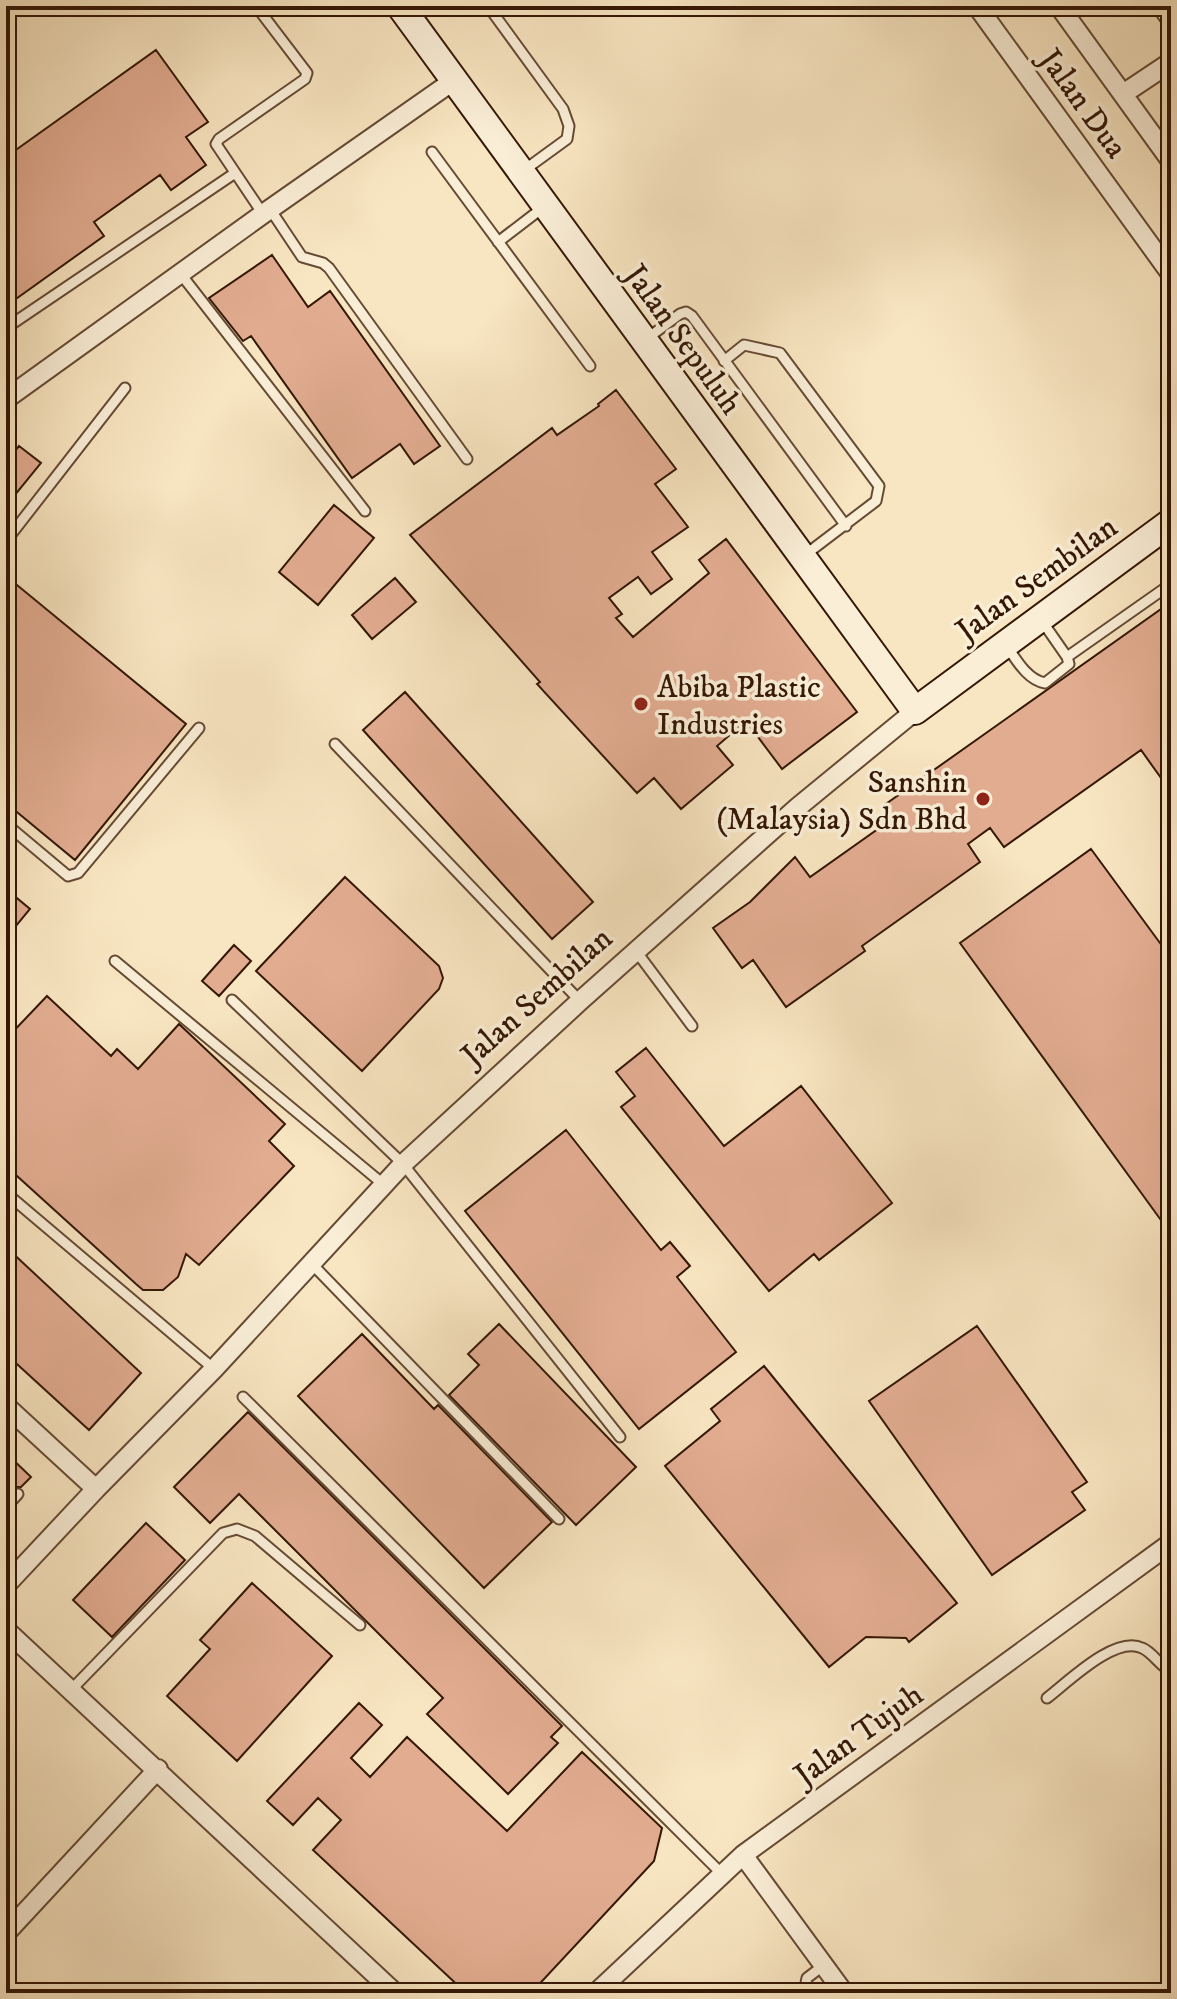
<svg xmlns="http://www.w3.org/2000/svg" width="1177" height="1999" viewBox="0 0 1177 1999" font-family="'IM FELL DW Pica',serif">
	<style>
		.building { fill: #e2ac91; stroke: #341705; stroke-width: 2 }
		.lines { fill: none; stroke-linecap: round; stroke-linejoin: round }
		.lane-casing { stroke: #654a34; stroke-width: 13 }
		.street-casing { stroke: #654a34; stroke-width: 22 }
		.secondary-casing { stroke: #341705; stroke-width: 30 }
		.lane { stroke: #faeed7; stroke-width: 9 }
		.street { stroke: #faeed7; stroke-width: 18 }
		.secondary { stroke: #faeed7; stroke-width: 26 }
		.poi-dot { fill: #8f2418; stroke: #faeed7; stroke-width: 3 }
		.labels { text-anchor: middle; stroke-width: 7; stroke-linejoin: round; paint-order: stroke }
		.street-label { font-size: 32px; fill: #341705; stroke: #faeed7 }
		.poi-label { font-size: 32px; fill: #341705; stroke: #faeed7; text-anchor: start }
	</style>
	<rect width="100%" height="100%" fill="#f8e5c1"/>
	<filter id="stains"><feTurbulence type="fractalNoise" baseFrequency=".0025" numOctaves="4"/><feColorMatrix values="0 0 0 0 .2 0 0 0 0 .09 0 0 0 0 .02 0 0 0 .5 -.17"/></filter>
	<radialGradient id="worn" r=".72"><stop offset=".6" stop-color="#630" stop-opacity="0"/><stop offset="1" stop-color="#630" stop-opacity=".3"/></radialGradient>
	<!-- building -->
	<path class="building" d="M156,50L208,122L186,137L206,165L171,190L160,175L94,222L104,236L6,306V157Z
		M272,255L308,307L330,291L440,446L414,464L400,444L352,478L251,336L243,341L209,298Z
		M616,390L676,469L655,484L688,527L652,552L672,579L651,594L638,577L609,598L622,614L616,618L633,637L709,573L699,560L726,539L857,712L782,769L746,721L717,746L733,765L681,809L654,778L637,793L537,684L540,682L410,535L552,428L557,435L599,406L598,404Z
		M19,446L41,463L6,506V463Z
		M334,505L374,538L318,605L279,572Z
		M6,576L186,724L75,860L6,803Z
		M395,578L416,602L372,639L352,615Z
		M1171,602V792L1141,750L1004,847L990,828L968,844L980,862L862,946L865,951L786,1007L753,960L742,968L713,928L750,902L795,857L810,877L892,819L883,806Z
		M405,692L593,902L552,939L363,730Z
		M1091,849L1171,958V1234L960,943Z
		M345,877L439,966L443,978L439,989L362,1071L256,971Z
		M6,889L30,909L6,938Z
		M234,945L251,961L219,996L202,981Z
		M47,996L111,1056L117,1049L138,1069L179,1024L285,1124L269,1141L294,1166L199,1265L186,1254L178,1277L163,1290H143L136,1284L6,1166V1039Z
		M646,1048L724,1146L801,1086L892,1203L819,1260L814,1254L769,1291L621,1107L635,1096L616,1072Z
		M566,1130L661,1250L670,1242L690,1266L677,1277L736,1352L639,1429L465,1211Z
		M6,1247L141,1373L89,1430L6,1354Z
		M499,1324L636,1467L576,1525L449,1395L479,1365L468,1354Z
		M977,1326L1087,1482L1072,1492L1085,1510L992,1575L869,1401Z
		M362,1334L434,1409L438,1405L552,1522L484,1588L298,1396Z
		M764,1366L957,1603L909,1642L906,1638L866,1637L829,1667L665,1466L720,1421L711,1409Z
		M248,1412L562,1726L551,1737L558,1743L508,1794L427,1714L443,1698L239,1494L210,1523L174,1487Z
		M6,1453L31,1477L21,1487H15L6,1496Z
		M146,1523L185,1560L112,1637L73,1600Z
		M252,1583L332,1656L237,1761L167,1696L210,1649L200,1640Z
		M359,1703L382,1725L351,1758L370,1777L407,1737L507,1831L582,1752L662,1828L654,1861L531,1993H466L313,1850L341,1820L318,1798L293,1825L267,1801Z"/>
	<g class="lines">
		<defs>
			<path id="lane" d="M256,6L307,73L305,79L219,139L216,144L263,214
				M488,6L563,109L569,126L567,139L523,171
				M1156,6L1171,27
				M432,152L590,366
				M270,209L302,257L323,263L329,268L467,459
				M498,242L545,206
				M180,273L365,511
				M6,328L235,173
				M645,340L680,314L686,312L692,316L846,526
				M724,361L744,345L780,353L879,486L876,501L805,555
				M6,541L125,388
				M1042,621L1067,657
				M1006,645C1016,659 1027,680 1045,683L1069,664L1067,657L1171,584
				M335,744L580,1001
				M6,824L68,876L78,873L199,728
				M636,951L692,1026
				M115,961L383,1184
				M232,1000L403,1164L620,1437
				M6,1193L214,1369
				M311,1263L559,1519
				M243,1397L721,1873
				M6,1507L18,1494
				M72,1689L223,1533L237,1529L255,1536L360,1625
				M1047,1698C1068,1682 1115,1635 1142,1648C1154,1653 1159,1666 1171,1671
				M804,1993L807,1978L824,1965"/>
			<path id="street" d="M977,6L1171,274
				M1059,6L1171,161
				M1123,94L1171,62
				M6,399L263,214L453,81
				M6,1406L96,1489
				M6,1585L96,1489L214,1369L403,1164L580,1001L798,807L915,711
				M6,1630L395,1993
				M743,1855L844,1993
				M6,1933L158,1769
				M596,1993L743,1855L1171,1543"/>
			<path id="secondary" d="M400,6L915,711L1171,522"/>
		</defs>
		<!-- lane casing -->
		<use href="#lane" class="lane-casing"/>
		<!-- street casing -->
		<use href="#street" class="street-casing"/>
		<!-- secondary casing -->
		<use href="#secondary" class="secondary-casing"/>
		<!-- lane -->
		<use href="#lane" class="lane"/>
		<!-- street -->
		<use href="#street" class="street"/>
		<!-- secondary -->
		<use href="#secondary" class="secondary"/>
	</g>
	<!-- markers -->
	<g class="poi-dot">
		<circle cx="641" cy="704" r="8"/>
		<circle cx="983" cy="799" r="8"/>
	</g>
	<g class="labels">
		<!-- street labels -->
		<g class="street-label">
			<text transform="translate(1084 103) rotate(54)" y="11">Jalan Dua</text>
			<text transform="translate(684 339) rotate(54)" y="11">Jalan Sepuluh</text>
			<text transform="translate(1036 578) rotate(-36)" y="11">Jalan Sembilan</text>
			<text transform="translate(536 996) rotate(-42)" y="11">Jalan Sembilan</text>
			<text transform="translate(858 1734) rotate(-36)" y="11">Jalan Tujuh</text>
		</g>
		<!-- poi labels -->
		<g class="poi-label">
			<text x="657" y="697">Abiba Plastic<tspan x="657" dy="37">Industries</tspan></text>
			<text x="967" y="792" text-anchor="end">Sanshin<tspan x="967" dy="37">(Malaysia) Sdn Bhd</tspan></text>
		</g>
	</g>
	<!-- margin -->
	<rect width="1177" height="1999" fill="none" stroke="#f8e5c1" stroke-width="32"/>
	<rect x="8" y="8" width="1161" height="1983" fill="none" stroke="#341705" stroke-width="4"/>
	<rect x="16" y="16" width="1145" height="1967" fill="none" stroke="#341705" stroke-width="2"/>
	<rect width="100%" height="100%" filter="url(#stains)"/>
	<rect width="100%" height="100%" fill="url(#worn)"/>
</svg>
